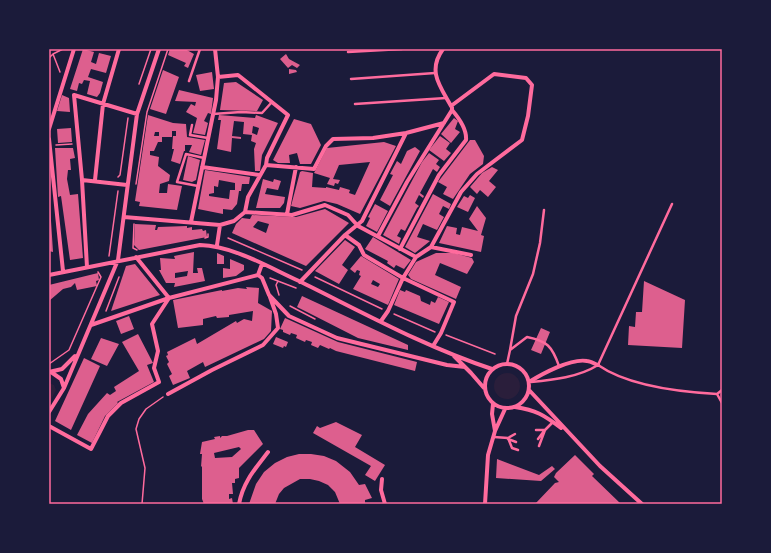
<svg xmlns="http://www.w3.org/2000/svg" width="771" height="553" viewBox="0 0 771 553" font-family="'DM Sans',sans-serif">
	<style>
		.green { fill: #2a1e3b }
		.building { fill: #dd5f8e; fill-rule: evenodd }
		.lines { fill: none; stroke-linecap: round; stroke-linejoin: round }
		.path { stroke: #ff6b9d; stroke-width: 1.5 }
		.service { stroke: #ff6b9d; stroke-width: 2.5 }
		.minor { stroke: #ff6b9d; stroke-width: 4 }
		.neatline { fill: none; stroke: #ff6b9d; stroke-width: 1.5 }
	</style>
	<rect width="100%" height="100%" fill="#1b1b3a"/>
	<!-- green -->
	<path class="green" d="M494 386a13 13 0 1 1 26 0a13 13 0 1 1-26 0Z
		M49,383L54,385L56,390L49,404Z"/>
	<!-- building -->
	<path class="building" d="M83,49L94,52L91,62L96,64L99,53L111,56L106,73L91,69L88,77L103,82L100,93L97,97L87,94L90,81L84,80L82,84L79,83L77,91L70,89Z
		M170,49H185L194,54L188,68L184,66L186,63L168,55Z
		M286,54L289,59L300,65L297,68L292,65L288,68L280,59Z
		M289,69L296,70L297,72L289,74Z
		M163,70L179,77L166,114L150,109Z
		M212,72L214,89L200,91L196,75Z
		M236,82L263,100L257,111L220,110L224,83Z
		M179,90L213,98L211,114L208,113L204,121L208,123L205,135L193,133L197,118L186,112L191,104L195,106L196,102L175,101Z
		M62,95L69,98L70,112L57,111Z
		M148,115L173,123L186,124L187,137L205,140L201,155L189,152L192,145H185V151H184L180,164L171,161L174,149H172L173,136H176V131H172V137H162V142H158L154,151H150V155L159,157L158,166L170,175L169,181L160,184L159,193H167L168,184L182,186L177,210L139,206L140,202L135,201ZM155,132H159V136H154Z
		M219,115L255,118L256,115L278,123L262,155L260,171H255L254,149L256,143L251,141L252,135L243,134L244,122L234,121L232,136L241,137V139L232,138L231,152L217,149L221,120H218ZM253,126L259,128L257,135L252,133Z
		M454,118L458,121L455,129L460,132L451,143L441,134Z
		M294,119L311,124L321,145L311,164H300L297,153L289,155L290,163H278L273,160Z
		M71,128L72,142L58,143L57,129Z
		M440,136L450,143L446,149L451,153L444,161L429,150Z
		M470,140H475L484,156L483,164L470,174L453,199L443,194L447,187L438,182Z
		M384,142L396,146L360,214L337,204L324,201L300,208L291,206L300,172L302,171L313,173L312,187L326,188V187L339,190L340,187L350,190L349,193L355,195L370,162L339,165L333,179L340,180L338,184L335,183L334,186L327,184L330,178L314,173L327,148Z
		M415,147L420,151L390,206L380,200L393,175L390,174L397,161L401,164L407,151Z
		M55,148H73L75,158L70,159L71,170H68L67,179L70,195L78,194L83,258L70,260L61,196L58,197Z
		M429,153L439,160L436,164L440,167L437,172L433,169L420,193L424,196L423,198L419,195L415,203L419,206L417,208L405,231L401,229L397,236L401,238L399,244L383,235L422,162Z
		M188,156L200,160L196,180L192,182L183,180Z
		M492,167L498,170L489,181L496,187L488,197L480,190L477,194L470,187L482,173Z
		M205,170L250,177L249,184H242L241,191H239L237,204L232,210L223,209V214L198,209ZM219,180L235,183V190H230L229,199L209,196V194L214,193V186L218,187Z
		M263,179L273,182L274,179L281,181L278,190L267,188L265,194L285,197L284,203L280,208H256Z
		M433,194L451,204L449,209L443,206L439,214L444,217L437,230L423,224L417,237L430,241L415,253L405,247Z
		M470,195L475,198L468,212L457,207L464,196L468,198Z
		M375,204L388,211L377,232L366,226L370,218L368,217Z
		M49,205H50L53,252L49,251Z
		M477,206L486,218L481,235L484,236L481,252L439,243L447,226L457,228L456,234L460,235L462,227L478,231L469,219Z
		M325,209L349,223L306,266L232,233L236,224L242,218L250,219L252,215L296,217ZM258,221L269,224L266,233L253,227Z
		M135,224L156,225L155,230H157L158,227L187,226V228L192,227V230L202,229L203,231L206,230L207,237L139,250L134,245Z
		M373,237L411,260L404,269L396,265L394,268L387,263L388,261L365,249Z
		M345,240L355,247L342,265L348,270L339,284L315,271Z
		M194,252L193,273H198L197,268H202L205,281L174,287L175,283H166L159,270H161L160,258L175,259L174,256ZM188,271L187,276L175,278V273Z
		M217,253L224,256V264H217Z
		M436,253H454L472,258L474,262L467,274L440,263L435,275L461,287L456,299L411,279L408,275L416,262Z
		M361,256L399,279L388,305L353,289L361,276L359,275L360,271L357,270L355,273L350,269ZM373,280L380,284L378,287L371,284Z
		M230,259L244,265V270L236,276L223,278V268L230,269Z
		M135,264L160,295L111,311L126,266Z
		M98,273L99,280L96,281L97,286L77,290L75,283L71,287L63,289L49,301V285Z
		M644,281L685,300L682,348L628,345L629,326L635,327L636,312H642Z
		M246,287L259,288L258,303L272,311L271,331L264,339L205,367L203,362L187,371L190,378L173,385L169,376L172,374L167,364L169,362L166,356L168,355L167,352L195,338L197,344L236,321L237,323L244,319L252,321L253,311L229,315V317L217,318L216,316L203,319V325L178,328L173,300L222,290V291L238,288L247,289Z
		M400,290L405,292L406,290L420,296L421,301L430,305L431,301L435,303L438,297L449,302L439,324L394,305Z
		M302,296L408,345V350L358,338L307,312L297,307Z
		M129,316L134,329L121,334L116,321Z
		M285,318L338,342L417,362L415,371L336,351L330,348L329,349L320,345L318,348L311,345L312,342L306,340L305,342L296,338L297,335L291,333L290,335L283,332V330L280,329Z
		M541,328L550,332L541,354L531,350Z
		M138,334L153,363L147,365L154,382L117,402L118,403L105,416L92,443L77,435L88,414L107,393L110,395L116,391L114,387L139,371L122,342Z
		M276,337L288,342L286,347L284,346L283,348L273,344Z
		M101,338L119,344L107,366L91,359Z
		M84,358L100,366L71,430L55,421Z
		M336,422L362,435L355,447L385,465L375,481L365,475L371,466L313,433L317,426L320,428Z
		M248,430H254L263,444L239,468V478L235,479V483H232L233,494H229V499L232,498L233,504H204L202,499V466L201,467L202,454H200L202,442L215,439L214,437L220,436V438L222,436H227ZM239,447L241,449L232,457L215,458L214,453Z
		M299,454H311L324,456L336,461L350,472L359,485L365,484L372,498L365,500V504H340L335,492L328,485L319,481L310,479H300L284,488L279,494L275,504H249L256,484L264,472L275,463L287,457Z
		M575,455L594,474L592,476L621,504H535L555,483L559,482L554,477L556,473Z
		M497,459L539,475L552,466L555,469L541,481L496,478Z"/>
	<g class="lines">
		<!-- path -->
		<path class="path" d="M53,54L60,72
			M49,58L53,54L63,49
			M139,84L151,49
			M56,145L72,144
			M118,177L120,175L128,118
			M136,184L147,112L168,49
			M134,224L133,248L137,250
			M205,238L208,237V234
			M228,238L302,270
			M109,256L118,191
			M315,277L382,309
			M270,278L296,288
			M278,281L276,285L279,295
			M290,306L315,319
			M106,311L119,277
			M394,314L435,332
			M446,335L495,354
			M49,364L69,350L101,277L98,272
			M142,504L145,468L136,429L139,419L146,409L163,397"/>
		<!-- service -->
		<path class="service" d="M348,52L402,49
			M351,79L435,73
			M189,81L200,49
			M355,104L446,98
			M213,114L241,112L262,113L272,102
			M192,125L190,135L208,138
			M198,186L177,182L186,154L204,158
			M510,350L516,316L533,274L540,243L544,210
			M507,364L510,350L527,337C547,341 552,346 559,366
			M598,365C628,386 681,392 717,394L722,403
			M531,382C553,380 579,377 598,365L672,204
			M717,394L722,390
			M536,430H545
			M494,437L508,438L515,434
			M508,438L512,448L518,450
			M508,439L516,442
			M538,439L544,431
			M539,446L545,430L553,422"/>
		<!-- minor -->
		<path class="minor" d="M443,49C427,71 440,86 451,106
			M49,129L74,49
			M49,139L63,271
			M266,165L314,169L326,146L333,139L373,138L406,133L444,123
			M202,167L259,175
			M82,180L127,185
			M95,180L103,104L119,49
			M245,212L292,215L325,205L348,215L358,226L416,257L431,247L471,255
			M287,214L296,167
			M124,217L220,225L234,221L245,212L248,197L266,165L267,158L288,115L238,75L218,77
			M191,222L216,100L218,77L215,49
			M345,235L359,245L364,255L369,258L403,278L454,302L441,333L433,346
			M378,236L407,182L452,110V107
			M217,245L220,225
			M431,247L461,192L477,174L522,140L528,116L532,85L526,78L494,74L451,106
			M400,249L439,175L466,140C467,130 458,117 452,110
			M87,267L82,180L74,95L137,114
			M49,275L200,245C234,246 268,267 299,281C362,312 425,347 492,369
			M258,275L262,278L269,295L289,316L337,338L447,365L465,367
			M300,282L345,235L362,221L406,133
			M381,321L388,311L403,278L416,257
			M91,325L169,298L258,275L262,264
			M454,356L471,373L484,388
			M485 386a22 22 0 1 1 44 0a22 22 0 1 1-44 0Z
			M49,372L62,369L75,356
			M51,372L61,379L64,388
			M529,382C542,374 571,358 587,361C590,361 595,364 598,365
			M529,390L600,466L642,504
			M168,394L212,370L263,345L278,328L276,314L270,297
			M493,404L492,414L495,431
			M515,407C536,410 544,415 561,428
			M49,412L64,388L118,260L137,114L159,49
			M49,426L91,449L108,416L121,403L159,382L154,368L158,351L152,324L169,298L136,257
			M382,479L381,490L385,504
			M239,504C243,482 255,469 268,452
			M485,504L488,455L495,431L505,409"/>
	</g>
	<!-- border -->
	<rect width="771" height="553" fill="none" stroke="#1b1b3a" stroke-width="100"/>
	<rect x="50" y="50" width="671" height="453" class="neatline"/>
</svg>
